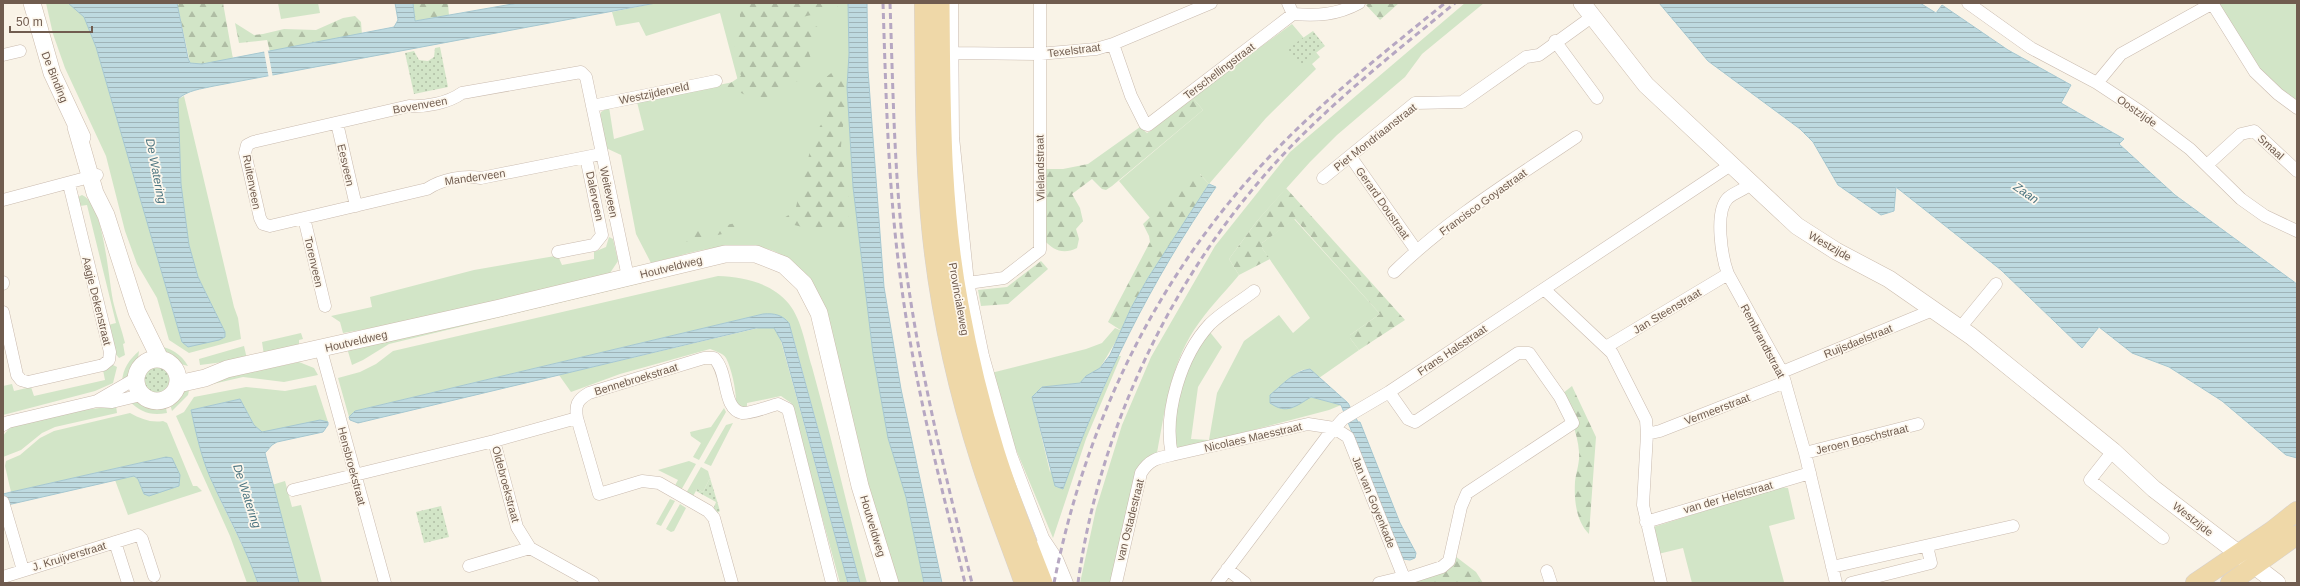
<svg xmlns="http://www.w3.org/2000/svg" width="2300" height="586" viewBox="0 0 2300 586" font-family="Arial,sans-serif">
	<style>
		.grass { fill: #d2e5c7 }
		.forest { fill: url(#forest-firs) }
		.park { fill: url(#park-dots) }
		.water { fill: url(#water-rules); stroke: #a6c8d1 }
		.pier { fill: #f9f3e7 }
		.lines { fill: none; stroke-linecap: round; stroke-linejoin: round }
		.street-casing { stroke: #cabbaf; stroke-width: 13 }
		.secondary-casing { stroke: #ccbcad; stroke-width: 18 }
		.primary-casing { stroke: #d7d1ce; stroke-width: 20 }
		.street { stroke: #fff; stroke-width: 12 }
		.secondary { stroke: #fff; stroke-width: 17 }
		.primary { stroke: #efd8a8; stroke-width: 19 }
		.rail { stroke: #b6a7c2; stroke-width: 3; stroke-dasharray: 6 4; stroke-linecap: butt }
		.labels { text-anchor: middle; stroke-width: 3.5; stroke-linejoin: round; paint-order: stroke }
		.street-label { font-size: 11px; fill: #705c4f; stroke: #fdf7ed }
		.water-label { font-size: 12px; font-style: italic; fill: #4c7580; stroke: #fdf7ed }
	</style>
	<defs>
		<pattern id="forest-firs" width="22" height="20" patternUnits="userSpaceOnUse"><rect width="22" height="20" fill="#d2e5c7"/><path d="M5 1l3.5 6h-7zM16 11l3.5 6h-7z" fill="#afbda4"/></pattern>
		<pattern id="park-dots" width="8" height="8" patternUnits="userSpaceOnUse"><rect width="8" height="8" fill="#d2e5c7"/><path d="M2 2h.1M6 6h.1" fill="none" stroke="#afbda4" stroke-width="1.8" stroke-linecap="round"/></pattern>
		<pattern id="water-rules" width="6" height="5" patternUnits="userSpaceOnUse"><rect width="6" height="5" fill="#bedae0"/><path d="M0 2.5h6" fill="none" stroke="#9fb4b8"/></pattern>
	</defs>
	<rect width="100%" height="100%" fill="#f9f3e7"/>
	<!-- grass -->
	<path class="grass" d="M46,3H68L73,6L84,17L96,47L182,342L225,332L198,277L189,245L181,184L178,99L184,96L234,307L238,318L241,339L189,353L169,340L157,298L137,264L125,231L106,156L65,68L53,34Z
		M278,3H318L320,13L281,19Z
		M656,3H848L849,54L847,87L853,187L873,354L888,438L906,497L924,583H897L873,509L819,296C780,221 716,247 651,263L636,234L621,155L606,148L600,117L601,112L609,107L614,139L644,130L637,102L738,81L720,13L646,36L639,22L616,26L612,12Z
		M1465,3H1484L1422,54L1405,77L1337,135L1310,162L1257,221L1229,259L1239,275C1224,293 1207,310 1194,330C1170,367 1165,411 1157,453L1149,456L1142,465L1113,583H1080L1096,509L1122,425L1151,357L1215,246L1290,152Z
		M2221,3H2297V106L2269,82L2216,6Z
		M1292,24L1320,57L1312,64L1316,69L1266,118L1209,184L1200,174L1150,218L1119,181L1203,110L1192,97Z
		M82,195C105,204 108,282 114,305C117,318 122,330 125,343L123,344L125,355L119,358L114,352L108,325L116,323L87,205L80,206L78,197Z
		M1294,219L1380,314L1350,335V338L1359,350L1319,378L1310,369L1302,370L1295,374L1270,395L1295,406L1311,397L1341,405L1329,410L1184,448H1178L1173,443L1177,405L1188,366L1209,331L1222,347L1198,387L1191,439L1209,440L1217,393L1244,341L1279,315L1293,333L1310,318L1262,248V243Z
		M609,237L613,239L618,261L610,273L601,276L395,324L343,333L340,322L331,316L372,307L370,297L474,270L555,256H558L562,265L594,259V252L606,247Z
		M718,276C744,277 772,283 789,304C802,320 806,348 812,367C832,439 848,511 867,583H860L794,340C789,322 784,313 763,314L355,411L349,417L338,378L360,372L376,364L393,351Z
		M642,281V283L389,344L363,360L352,365L347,348Z
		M767,326L775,328L779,334L848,583H840L791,403L781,396L747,403V407L740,408L736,406C737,394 732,369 726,358C723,353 715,351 710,349L620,374L571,392L559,375Z
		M1115,328L1122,331L1100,368L1086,376L1080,383L1042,387L1032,397L1050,472L1079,443L1118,356H1121L1086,439L1053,538L1015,447L991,373L1086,349L1102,343Z
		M301,333L303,339L299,340V347L264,355L262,342Z
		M158,346C171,348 181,354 188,366C175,363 166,356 158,346Z
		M244,346L247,359L200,365L199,359Z
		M139,351C138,363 132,374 122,382C123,368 129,360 139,351Z
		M299,362L314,368L318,375L284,382L243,377L204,386V382Z
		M111,364L117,367L113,383L95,391L3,415V386L12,384L14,391L31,387L34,396L105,380L103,370Z
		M316,385L328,422L262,432L254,425L240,399L191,410C196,433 201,454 210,476C224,512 245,546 258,583H247L230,536L176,416L184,412L194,397L246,387L285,391Z
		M190,386L188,395L172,411L170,404L183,390Z
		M133,400L150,407L166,408L167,413C150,416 141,412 129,401Z
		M116,406L117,413L55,427L42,433L21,450L3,457V436L10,427L83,410Z
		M724,408L726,412L699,460L693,457L701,443L691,436L690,432L711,427Z
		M130,413C141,419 151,423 163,421L167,423L193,486H197L202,491L128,515L115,480L134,476L138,479L144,494L166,457L11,492L5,466L6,461L20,455L40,438L54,431Z
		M733,423L711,466L704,463L726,425Z
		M689,461L696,464L680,492L673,489L678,480L658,470Z
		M701,467L708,471L710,478L703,492L697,489L692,498L685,495Z
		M285,481L292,507L301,505L322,583H299L272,485Z
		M1781,487L1788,488L1795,519L1769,526L1784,582L1692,583L1683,548L1654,555L1647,529Z
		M670,499L675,501L661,526L656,524Z
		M680,504L686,508L674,531L671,532L666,529Z"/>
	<!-- forest -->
	<path class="forest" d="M177,3H223L233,59L202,64L190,63Z
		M413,3H448L449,16L415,21Z
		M733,3H838V11H829L798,18L824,30V39L805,40L811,59L798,81L783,88L778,96L752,98L726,86L741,76L734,49L741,27L739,5Z
		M1370,3H1399L1380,20L1366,5Z
		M355,16L361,22L362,35L270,52L267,40L239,43L235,23L254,35L263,34L284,29L316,30L343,18Z
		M835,70L847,87L841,146L849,199L848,232L806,228L779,221L795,211L814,135L829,113L815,86Z
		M1192,97L1203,110L1112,186L1106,190L1102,189L1092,179L1072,194L1080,208L1083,221L1076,229L1079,239L1077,248C1063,255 1053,250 1044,240V169H1063L1088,164L1140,127L1147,133L1152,130Z
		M1198,172L1209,184L1131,308L1122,331L1108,322L1150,242L1149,236L1143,224Z
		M1286,188L1405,320L1359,350L1350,338V335L1380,314L1295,219L1262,243V248L1270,259L1239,275L1229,259L1257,221Z
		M741,222L750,228L681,243V234Z
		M1041,261L1048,269L1008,304L981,306L978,290L1007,287Z
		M1572,386L1596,437L1589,534C1576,521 1574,500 1575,482C1576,472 1580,463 1579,452C1578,433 1568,412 1562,394Z
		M1455,556L1476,572L1483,583H1412Z"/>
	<!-- park -->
	<path class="park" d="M1313,31L1325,46L1300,65L1287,49Z
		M440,47L448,87L414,94L405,53L414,51L419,60L428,61L434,57L435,48Z
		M144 380a13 13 0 1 1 26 0a13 13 0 1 1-26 0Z
		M710,478L720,511L717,513L713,510L716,502L696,491L697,489L703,492Z
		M441,506L449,537L424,543L416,512Z"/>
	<!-- water -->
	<path class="water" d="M68,3H177L188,58L190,63L202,64L394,27L398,20L395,3H413L415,21L518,3H656L214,86C201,89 188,90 178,99L181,184L189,245L198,277L225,332V337L219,340L188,347L182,342L96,47L84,17Z
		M848,3H867L868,70L884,287L901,389L942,583H924L906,497L888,438L873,354L853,187L847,87L849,54Z
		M1659,3H1920L1936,13L1942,5L2008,50L2071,85L2061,103L2124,139L2119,144L2175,195L2297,284V458L2286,455L2222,401L2169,367L2132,353L2099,327L2082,348L2001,270L1896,187L1894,211L1881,215L1838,185L1813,142L1800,129L1708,61Z
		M1209,184L1216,187C1151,281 1101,382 1063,489L1055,486L1032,397L1042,387L1080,383L1086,376L1100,368L1110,355L1131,308L1148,278Z
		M763,314C775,313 782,315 789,323L860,583H848L782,342L774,328H756L358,423L350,420L349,417L355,411Z
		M1310,369L1348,403L1358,422H1360L1400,523L1416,553L1415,558L1410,560L1403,559L1341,405L1311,397C1296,406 1287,415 1270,403V395C1282,385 1294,371 1310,369Z
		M240,399L254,425L262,432L320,420L328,422V425L323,432L277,442L272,445L265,453L299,583H258C245,546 226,513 210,477C201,456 196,433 191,410Z
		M166,457L172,458L180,475L179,486L149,496L144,494L138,479L134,476L3,506V494L11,492Z"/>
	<!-- pier -->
	<path class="pier" d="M264,51H268L273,78L269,79Z"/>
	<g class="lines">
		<defs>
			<path id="street" d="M952,3L953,137L968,283L983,356L1011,455L1043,538L1057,559L1067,583
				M1288,3L1293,14C1317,16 1337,15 1359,3
				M1968,3L2031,48L2097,83L2141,112L2190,149L2241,199L2265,216L2297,231
				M2212,3L2255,72L2278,94L2297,108
				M1555,41L1597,98
				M1113,44L1131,96L1145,124L1148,125L1293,14
				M952,53L1038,54L1096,49L1113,44L1211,3
				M3,55L20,51
				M2097,83L2121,54L2213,3
				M592,106L716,81
				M337,123L356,206
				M601,154L481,178C464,175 442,179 427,189L270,226L263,224L260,218L245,153L247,145L253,142L409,106C426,107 448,103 462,93L581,72L586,77L628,277
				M1350,156L1416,250
				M2207,165L2241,134L2254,131L2297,171
				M1323,178L1415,103L1462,102L1526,57L1539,55L1593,16
				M1752,183C1744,190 1735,192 1728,198C1714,212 1722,258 1728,274L1782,372L1805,453L1836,583
				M3,200L97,175
				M304,218L325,306
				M558,252L594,245L602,235L586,157
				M1394,272C1448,219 1514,179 1576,137
				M3,282V284
				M968,283L1004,278L1040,250V3
				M1544,289L1612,353L1646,420L1647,434L1643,505L1661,583
				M3,312L17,375L21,380L28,382L103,365L109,360L110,352L69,184
				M1960,328L1996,284
				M1606,347L1728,274
				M321,350L385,583
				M1782,372L1933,310
				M1389,392L1408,419L1415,422L1518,353H1529L1560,397L1573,423L1467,493L1461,507L1449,561L1442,567L1405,579
				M97,401L135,379
				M577,418L599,494L642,481L659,483L708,511L714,518L732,583
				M3,425L8,422L97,401L112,402L141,395
				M1647,434L1660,431L1785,382
				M494,441L517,527L530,548L593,583
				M2113,451L2090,480L2163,538
				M1805,453L1918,424
				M1172,455L1308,424L1334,428L1348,437L1406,583
				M293,490L494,441L577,418C575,405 577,400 589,393L704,358H714C729,372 722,409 742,413C750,414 770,406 778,404L788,409L832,583
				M3,502L23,570
				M1646,522L1810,473
				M115,542L128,583
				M1043,542L1047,562L1054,583
				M469,566L530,548
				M1832,567L2013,526
				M1227,569L1245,583
				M1547,571L1551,583
				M3,577L138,535L142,539L154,576
				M1116,583L1141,473C1149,460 1157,458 1172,455C1163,413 1181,355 1210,324C1222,312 1240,302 1254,291
				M1217,583L1326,438L1343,419L1389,392L1732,164
				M1379,583L1404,577
				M1851,583L1931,563L1927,546"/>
			<path id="secondary" d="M32,3L52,73L82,137
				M1582,3L1646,85L1797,226L1836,251L1889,279L1971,336L2113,451L2154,489L2277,583
				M76,127L95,193L106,215L137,312L160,359
				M136 380a21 21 0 1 1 42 0a21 21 0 1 1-42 0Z
				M178,384L205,378L227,369L500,308L725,254H756L784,265L804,284L819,313L860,486L890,583"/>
			<path id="primary" d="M924,3C925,73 924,144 930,215C937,297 956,385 981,463C994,504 1010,543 1024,583
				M940,3C941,104 940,205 959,305C968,354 980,404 995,452C1009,496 1026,540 1043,583
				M2195,583L2273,530L2297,511
				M2230,583L2297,535"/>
		</defs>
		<!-- street casing -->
		<use href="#street" class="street-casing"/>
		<!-- secondary casing -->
		<use href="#secondary" class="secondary-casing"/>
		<!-- primary casing -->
		<use href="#primary" class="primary-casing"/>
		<!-- street -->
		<use href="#street" class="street"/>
		<!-- secondary -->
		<use href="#secondary" class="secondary"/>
		<!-- primary -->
		<use href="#primary" class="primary"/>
		<!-- rail -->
		<path class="rail" d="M883,3C886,94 888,185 900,275C913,379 940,481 965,583
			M890,3C893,87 894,171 904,254C918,365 945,474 972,583
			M1054,583C1086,421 1158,272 1274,152C1326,98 1386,51 1445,3
			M1078,583C1099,428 1173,274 1279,159C1332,102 1394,53 1455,3"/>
	</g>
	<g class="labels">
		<!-- street labels -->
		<g class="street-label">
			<text transform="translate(1074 50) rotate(-7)" y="4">Texelstraat</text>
			<text transform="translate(1219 71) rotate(-37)" y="4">Terschellingstraat</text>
			<text transform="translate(55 77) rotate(68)" y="4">De Binding</text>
			<text transform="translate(654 93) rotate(-12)" y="4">Westzijderveld</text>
			<text transform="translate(420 105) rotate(-10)" y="4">Bovenveen</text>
			<text transform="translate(2137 111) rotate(35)" y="4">Oostzijde</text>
			<text transform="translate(1375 137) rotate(-38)" y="4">Piet Mondriaanstraat</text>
			<text transform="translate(2271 147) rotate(42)" y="4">Smaal</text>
			<text transform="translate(346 165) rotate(77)" y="4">Eesveen</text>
			<text transform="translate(1040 168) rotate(-91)" y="4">Vlielandstraat</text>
			<text transform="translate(475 177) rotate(-8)" y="4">Manderveen</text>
			<text transform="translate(252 182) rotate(79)" y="4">Ruitenveen</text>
			<text transform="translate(609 192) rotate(78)" y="4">Weiteveen</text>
			<text transform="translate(595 196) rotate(78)" y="4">Dalerveen</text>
			<text transform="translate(1483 202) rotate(-36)" y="4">Francisco Goyastraat</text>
			<text transform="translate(1383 203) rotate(55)" y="4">Gerard Doustraat</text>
			<text transform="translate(1830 246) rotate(30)" y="4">Westzijde</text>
			<text transform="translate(314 262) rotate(77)" y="4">Torenveen</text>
			<text transform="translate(671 267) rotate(-14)" y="4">Houtveldweg</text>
			<text transform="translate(959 299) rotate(80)" y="4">Provincialeweg</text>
			<text transform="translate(97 301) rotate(76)" y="4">Aagje Dekenstraat</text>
			<text transform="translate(1667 311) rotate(-31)" y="4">Jan Steenstraat</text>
			<text transform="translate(356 341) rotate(-13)" y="4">Houtveldweg</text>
			<text transform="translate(1763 341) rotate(62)" y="4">Rembrandtstraat</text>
			<text transform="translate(1858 341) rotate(-22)" y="4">Ruijsdaelstraat</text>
			<text transform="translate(1452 350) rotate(-34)" y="4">Frans Halsstraat</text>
			<text transform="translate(636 379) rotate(-17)" y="4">Bennebroekstraat</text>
			<text transform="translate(1717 409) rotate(-21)" y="4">Vermeerstraat</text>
			<text transform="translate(1253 437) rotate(-13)" y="4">Nicolaes Maesstraat</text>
			<text transform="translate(1862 439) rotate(-14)" y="4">Jeroen Boschstraat</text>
			<text transform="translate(352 466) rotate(75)" y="4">Hensbroekstraat</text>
			<text transform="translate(506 484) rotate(75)" y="4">Oldebroekstraat</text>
			<text transform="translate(1728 497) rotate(-16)" y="4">van der Helststraat</text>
			<text transform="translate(1374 502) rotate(68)" y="4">Jan van Goyenkade</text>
			<text transform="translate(2193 519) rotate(38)" y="4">Westzijde</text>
			<text transform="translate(1130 520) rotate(-76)" y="4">van Ostadestraat</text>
			<text transform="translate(873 526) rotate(73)" y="4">Houtveldweg</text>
			<text transform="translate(69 556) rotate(-17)" y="4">J. Kruijverstraat</text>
		</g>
		<!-- water labels -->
		<g class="water-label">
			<text transform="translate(156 171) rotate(79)" y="4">De Watering</text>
			<text transform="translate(2026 193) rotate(34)" y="4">Zaan</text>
			<text transform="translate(247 496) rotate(72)" y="4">De Watering</text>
		</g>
	</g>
	<!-- border -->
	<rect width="2300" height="586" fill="none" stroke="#705c4f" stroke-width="8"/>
	<!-- scale -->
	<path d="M10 26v6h82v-6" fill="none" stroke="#705c4f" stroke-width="2"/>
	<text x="16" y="26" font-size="12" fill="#705c4f" stroke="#fdf7ed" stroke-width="3" paint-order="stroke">50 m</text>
</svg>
